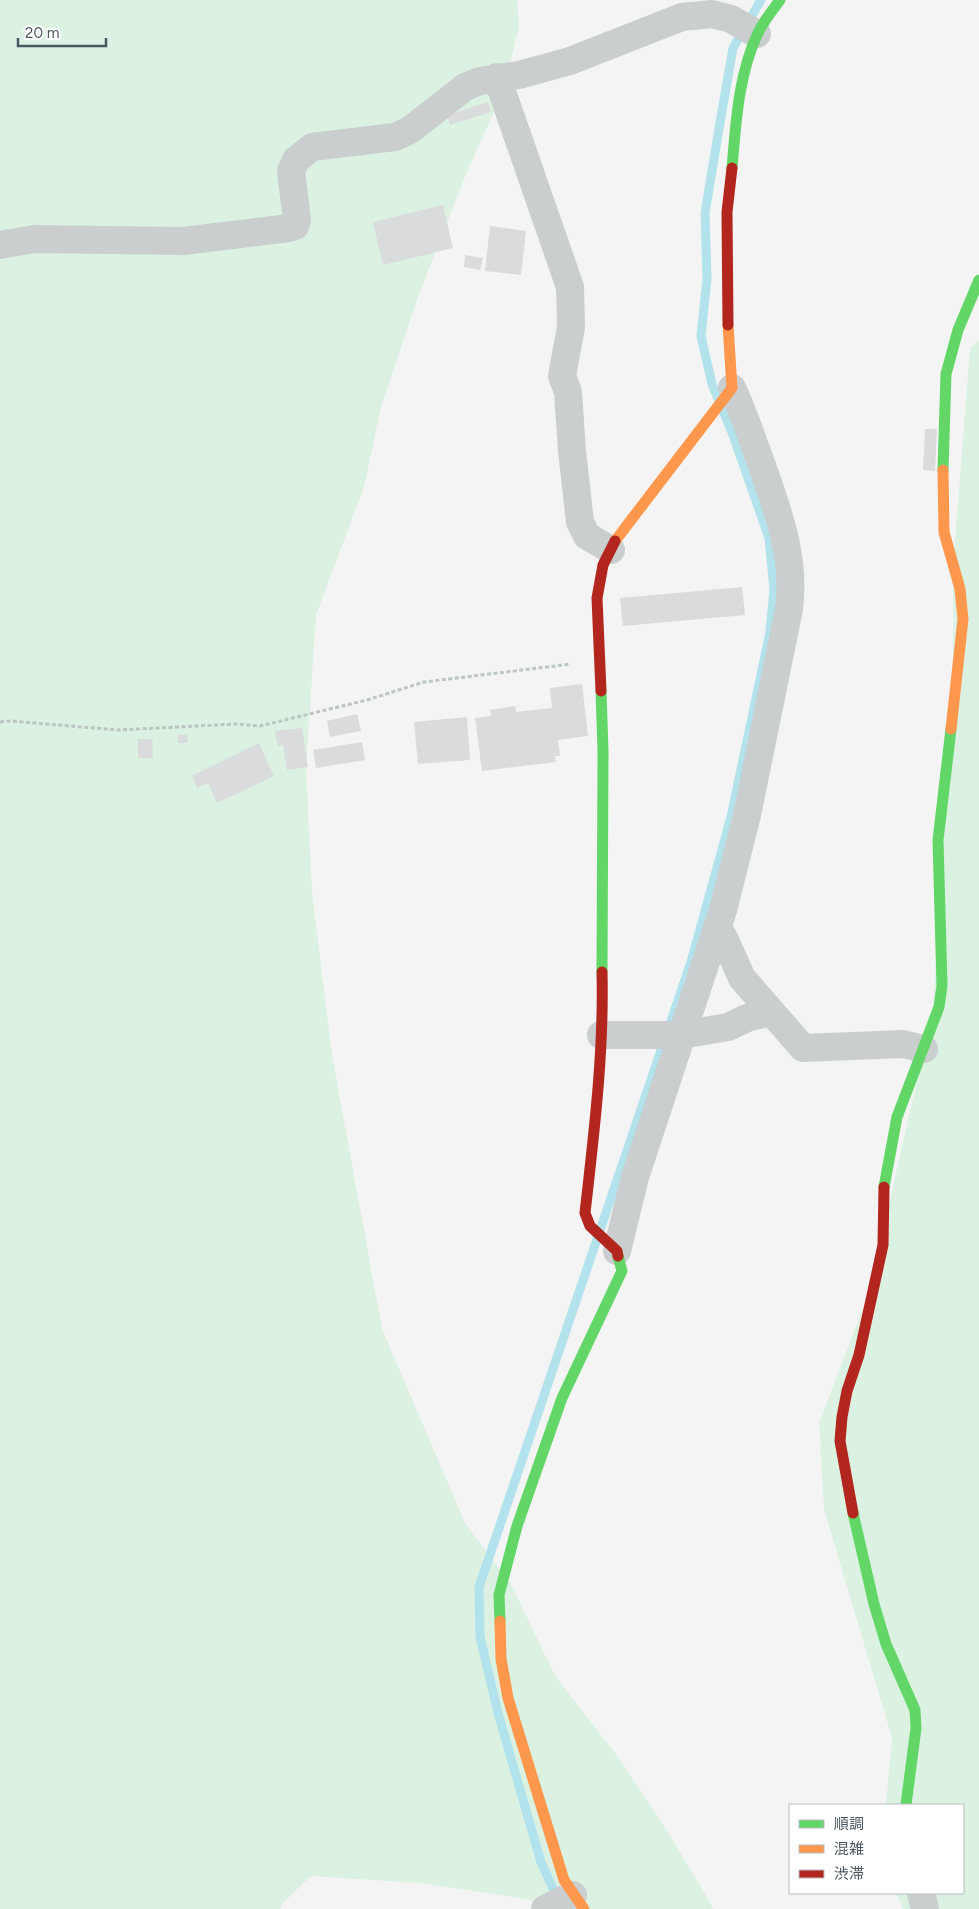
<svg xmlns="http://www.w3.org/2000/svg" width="979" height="1909" viewBox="0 0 979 1909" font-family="Figtree,'Noto Sans JP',sans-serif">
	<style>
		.green { fill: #dbf1e2 }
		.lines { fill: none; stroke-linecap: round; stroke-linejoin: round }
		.stream { stroke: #b2e2ec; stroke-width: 9 }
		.building { fill: #dadbdc }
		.path { stroke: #bbc5c2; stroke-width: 3; stroke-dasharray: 4 2.5; stroke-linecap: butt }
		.street { stroke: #cbcecf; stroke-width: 28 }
		.fast { stroke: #63d668; stroke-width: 11 }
		.slow { stroke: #ff974d; stroke-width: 11 }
		.jam { stroke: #b3261e; stroke-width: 11 }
	</style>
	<rect width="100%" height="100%" fill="#f4f4f4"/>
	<!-- green -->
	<path class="green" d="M0,0H517L519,27L503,92L466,174L419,294L381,407L364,487L316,615L306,768L312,892L332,1055L382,1329L465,1523L511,1584L555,1676L615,1753L664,1826L714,1909H574L508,1896L420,1883L311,1876L281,1905L280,1909H0Z
		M979,340V1909H903L896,1893H963V1805H886L892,1738L824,1509L819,1423L869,1293L933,1010L953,681V567L970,348Z"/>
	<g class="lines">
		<!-- stream -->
		<path class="stream" d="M558,1900L541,1862L498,1713L480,1637L479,1587L691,962L731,817L770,632L774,589L769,538L733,435L712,384L701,336L707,279L705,213L722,111L733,48L761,0"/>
	</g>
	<!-- building -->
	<path class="building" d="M488,102L491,112L450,125L447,115Z
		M443,205L453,248L383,265L373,222Z
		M490,226L526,231L521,275L485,271Z
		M465,255L483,258L480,270L464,267Z
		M925,429H937L935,471L923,470Z
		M742,587L745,615L623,626L620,598Z
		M582,684L588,736L558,740L560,756H555L556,762L482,771L475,718L491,716L490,710L515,706L516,712L552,708L550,688Z
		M357,714L361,731L330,737L327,721Z
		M467,717L470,760L418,764L414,722Z
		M302,728L308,767L287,770L283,745L278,747L275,731Z
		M187,734L188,743H178V735Z
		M138,739H152L153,758H138Z
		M362,742L365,760L316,768L313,750Z
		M259,743L274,776L217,803L208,783L197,788L192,776Z"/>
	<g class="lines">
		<!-- path -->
		<path class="path" d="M0,722L10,721L118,730L236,724L260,726L367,700L424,682L571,664"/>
		<!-- street -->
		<path class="street" d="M497,77L570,287L571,327L562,376L568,392L572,451L580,522L587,536L611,550
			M0,245L34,239L183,241L289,228L295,226L297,220L291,171L296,160L312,147L395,137L410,130L465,87L480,81L519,75L570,61L682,17L712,14L731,19L757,34
			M717,927L724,938L742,978L803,1048L903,1044L924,1049
			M601,1035H681L728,1027L747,1018L771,1012
			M617,1251L635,1177L723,910L747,815L789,609C796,556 777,509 760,460C751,436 743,411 732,388
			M921,1893L925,1909
			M545,1909L573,1895"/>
		<!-- fast -->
		<path class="fast" d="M732,168C736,123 738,77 757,35C762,23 772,11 780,0
			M943,470L946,374L958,330L979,280
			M601,691L603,751L602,972
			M884,1187L897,1117L939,1007L942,986L938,840L951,729
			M853,1513L874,1604L886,1644L915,1710L916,1728L906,1805
			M500,1621L499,1595L517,1526L562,1398L622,1271L618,1256"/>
		<!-- slow -->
		<path class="slow" d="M943,470L944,532L960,589L963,619L951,729
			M615,541L732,388L728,325
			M500,1621L501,1659L508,1698L564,1880L584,1909"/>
		<!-- jam -->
		<path class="jam" d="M728,325L727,212L732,168
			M601,691L597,598L603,565L615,541
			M602,972C604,1053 594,1133 585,1213L590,1226L617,1251L618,1256
			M853,1513L840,1441L842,1417L847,1391L859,1355L883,1245L884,1187"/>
	</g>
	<!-- legend -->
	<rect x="789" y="1804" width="175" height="90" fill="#ffffff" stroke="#b7bcbf"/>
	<rect x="799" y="1820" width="25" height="8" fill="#63d668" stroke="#b7bcbf"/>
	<text x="834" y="1829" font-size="15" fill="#4b5760">順調</text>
	<rect x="799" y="1845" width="25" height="8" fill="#ff974d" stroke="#b7bcbf"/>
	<text x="834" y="1854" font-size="15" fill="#4b5760">混雑</text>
	<rect x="799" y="1870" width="25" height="8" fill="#b3261e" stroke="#b7bcbf"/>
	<text x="834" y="1879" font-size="15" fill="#4b5760">渋滞</text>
	<!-- scale -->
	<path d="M18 38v8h88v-8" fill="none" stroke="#4b5760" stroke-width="2.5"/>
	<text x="25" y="38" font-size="15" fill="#4b5760" stroke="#ffffff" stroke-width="4" paint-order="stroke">20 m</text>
</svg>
